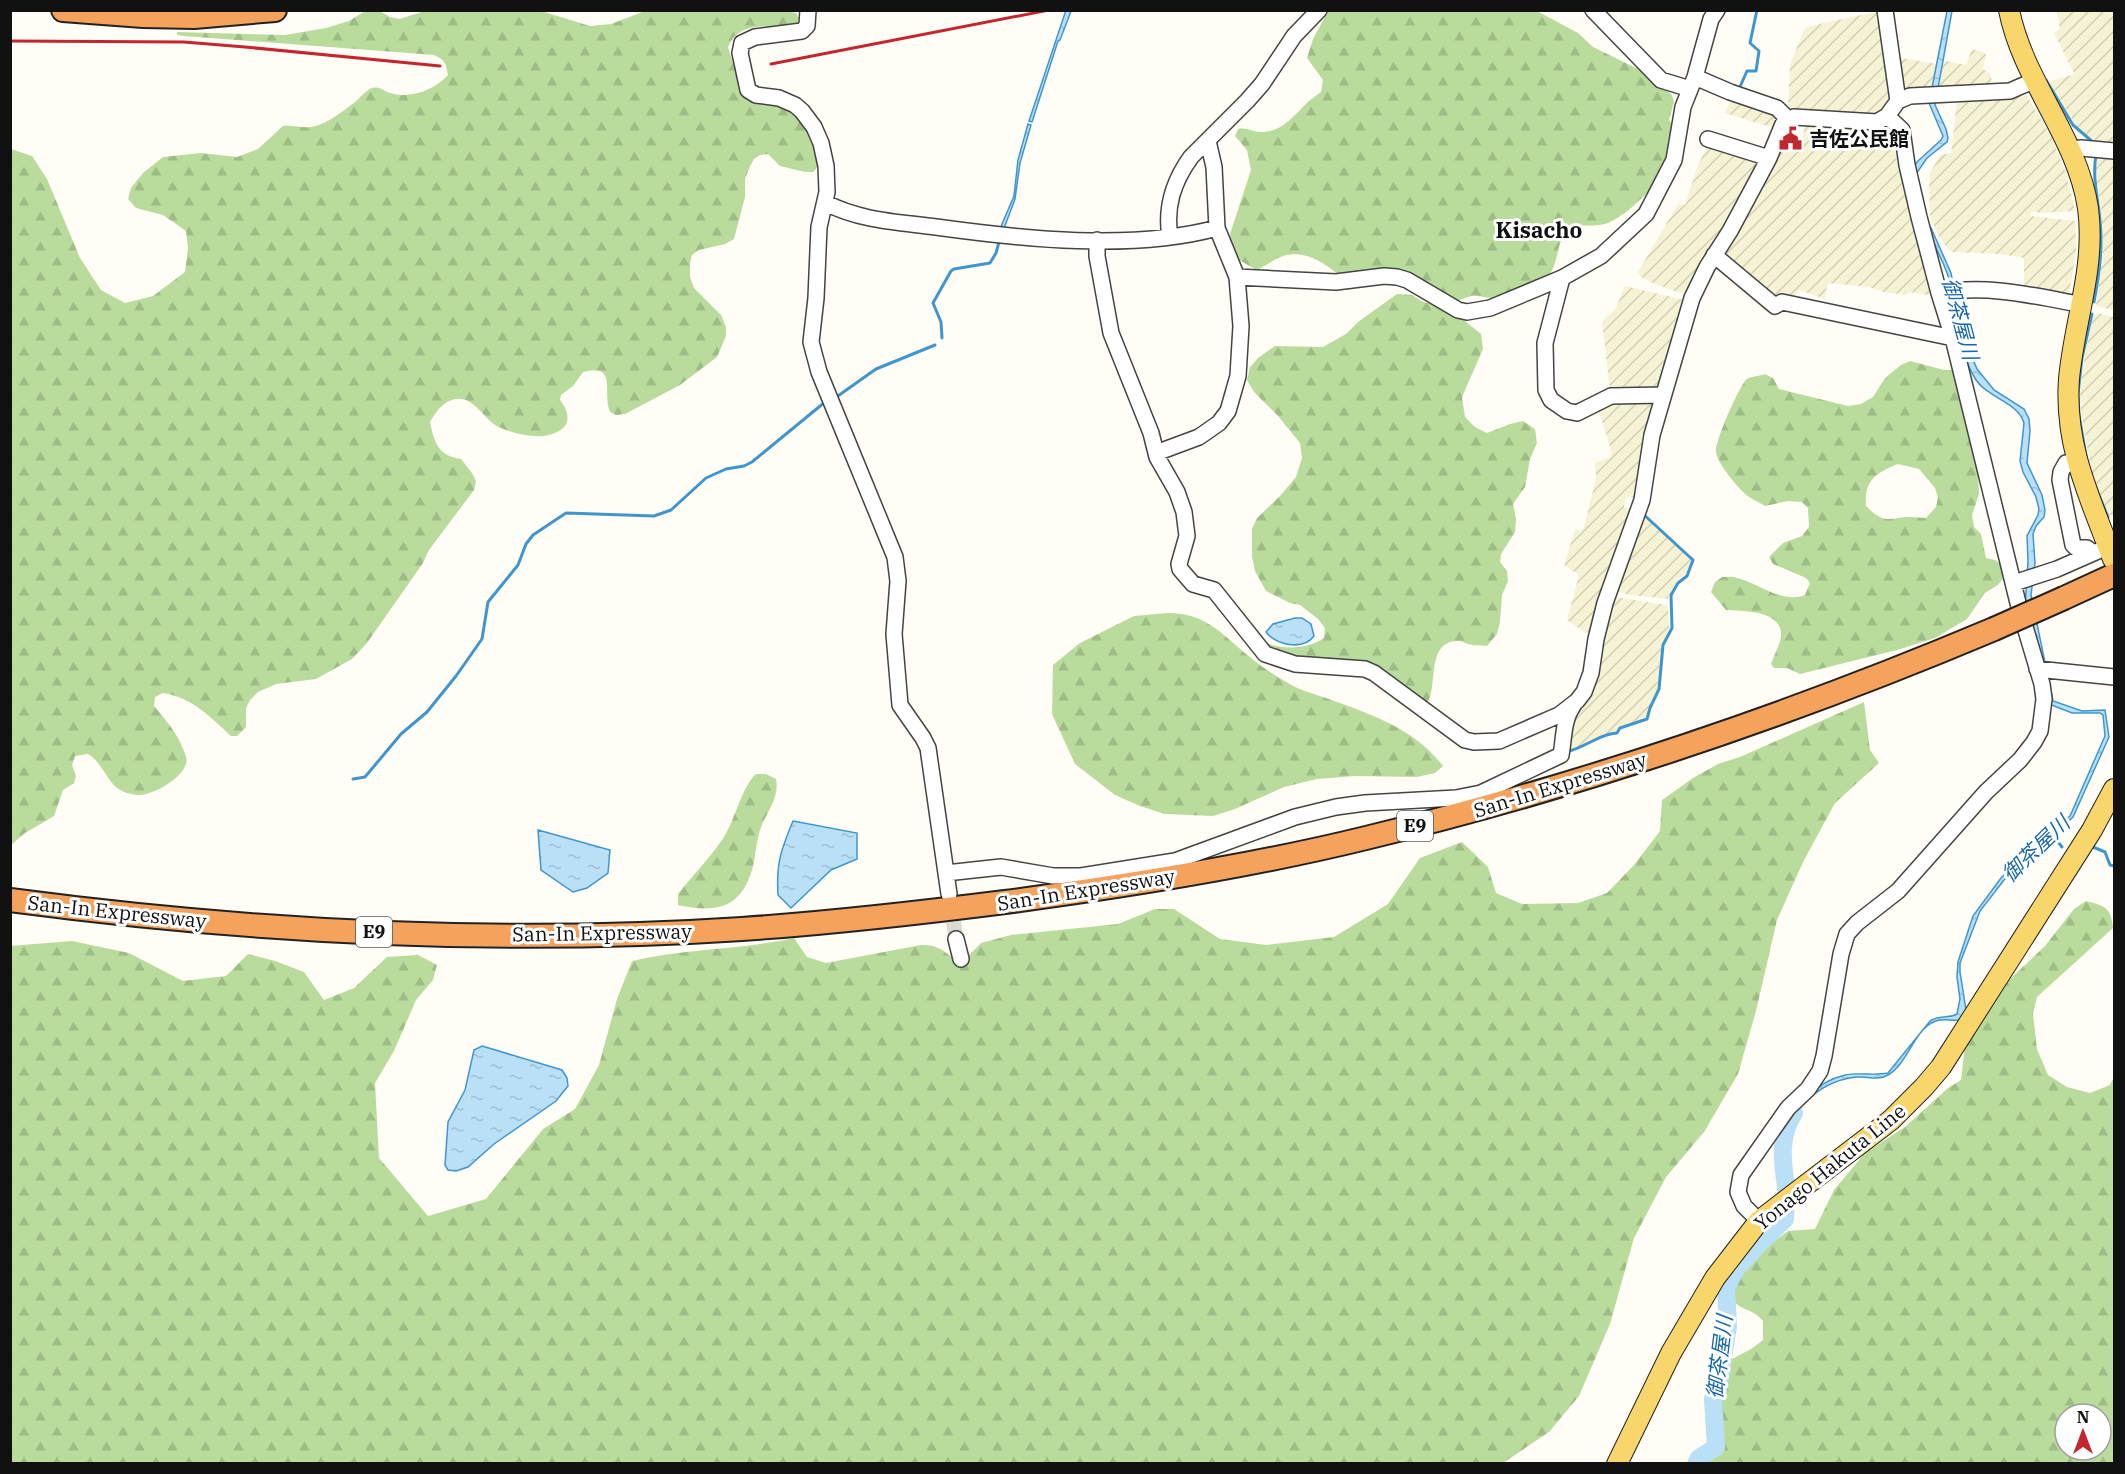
<svg xmlns="http://www.w3.org/2000/svg" width="2125" height="1474" viewBox="0 0 2125 1474" font-family="'IBM Plex Serif','Noto Sans JP',serif">
	<style>
		.farmland { fill: url(#farmland-furrows) }
		.forest { fill: url(#forest-firs); fill-rule: evenodd }
		.water { fill: url(#water-ripples); stroke: #3f96cf; stroke-width: 1.5 }
		.lines { fill: none; stroke-linecap: round; stroke-linejoin: round }
		.stream { stroke: #3f96cf; stroke-width: 3 }
		.river { stroke: #b9e0f7; stroke-width: 18 }
		.minor-tunnel { stroke: #dbdad3; stroke-width: 15; stroke-dasharray: 15 8; stroke-linecap: butt }
		.minor-casing { stroke: #444; stroke-width: 18 }
		.major-casing { stroke: #222; stroke-width: 22 }
		.highway-casing { stroke: #222; stroke-width: 26 }
		.minor { stroke: #fff; stroke-width: 15 }
		.major { stroke: #f9d66b; stroke-width: 20 }
		.highway { stroke: #f5a25d; stroke-width: 22 }
		.rail { stroke: #c4262e; stroke-width: 3 }
		.highway-bridge-casing { stroke: #222; stroke-width: 26; stroke-linecap: butt }
		.highway-bridge { stroke: #f5a25d; stroke-width: 22 }
		.labels { text-anchor: middle; stroke-width: 6; stroke-linejoin: round; paint-order: stroke }
		.shield { fill: #fff; stroke: #585858; stroke-width: 1.5 }
		.shield-label { font-size: 18px; font-weight: bold; fill: #111 }
		.poi-label { font-size: 20px; font-weight: bold; fill: #111; stroke: #fff; text-anchor: start }
		.street-label { font-size: 20px; fill: #111; stroke: #fff }
		.water-label { font-size: 21px; font-style: italic; fill: #1768a6; stroke: #fff }
		.quarter-label { font-size: 22px; font-weight: bold; fill: #111; stroke: #fff }
	</style>
	<defs>
		<pattern id="farmland-furrows" width="10" height="10" patternUnits="userSpaceOnUse" patternTransform="scale(1.5)"><rect width="10" height="10" fill="#f6f3d4"/><path d="M-1 1l2-2M0 10L10 0M9 11l2-2" fill="none" stroke="#d2cfb5"/></pattern>
		<pattern id="forest-firs" width="22" height="20" patternUnits="userSpaceOnUse" patternTransform="scale(1.5)"><rect width="22" height="20" fill="#b9dc9c"/><path d="M5 1l3.5 6h-7zM16 11l3.5 6h-7z" fill="#9ebc85"/></pattern>
		<pattern id="water-ripples" width="26" height="14" patternUnits="userSpaceOnUse" patternTransform="scale(1.5)"><rect width="26" height="14" fill="#b9e0f7"/><path d="M2 4q2-2 4 0t4 0M15 11q2-2 4 0t4 0" fill="none" stroke="#9ebfd3"/></pattern>
	</defs>
	<rect width="100%" height="100%" fill="#fffdf5"/>
	<!-- farmland -->
	<path class="farmland" d="M1879,11L1892,93L1883,110L1871,116L1788,107L1790,64L1804,30L1807,27Z
		M2057,11H2114V147L2100,145L2078,129L2050,83L2051,81L2072,75L2074,73L2054,33L2060,29Z
		M1972,49L1985,53L1986,55L1983,69L1991,74L1992,84L1940,86L1943,63L1946,61L1966,65Z
		M1896,57L1937,64L1931,89L1904,90L1900,87Z
		M2027,96L2051,136L2066,173L2071,193L2075,211L2040,213L2032,211L2030,216L2075,221L2076,250L2069,296L2024,288V258L2001,254L1953,252L1949,250L1939,237L1930,217L1929,175L1940,155L1951,153L1957,100L1959,98Z
		M1732,97L1779,116L1777,129L1725,113Z
		M1807,122L1897,131L1934,296L1909,292L1906,295L1884,292L1869,287L1829,283L1827,285L1825,299L1799,290L1792,300H1779L1722,256L1741,229L1779,153L1801,150L1805,123Z
		M1708,145L1761,160L1688,293H1680L1650,282L1640,276L1638,272L1678,204L1685,205L1698,165Z
		M2114,154V310L2103,308L2096,305L2102,261L2103,239L2100,202L2095,180L2097,155Z
		M1625,286L1685,300L1659,389L1610,391L1602,321L1616,308Z
		M2097,313L2114,317V516L2109,515L2092,474L2081,413L2080,394L2085,354L2093,317Z
		M1655,399L1643,442L1640,482L1636,498L1626,497L1624,507L1633,509L1592,631L1586,633L1567,620L1579,575L1564,565L1575,529L1580,531L1584,528L1596,478L1595,463L1610,457L1612,453L1598,409L1613,400Z
		M1642,515L1692,560L1687,572L1678,580L1667,599L1631,595L1618,592L1616,589Z
		M1615,597L1666,605L1668,607L1669,628L1662,645L1657,690L1646,718L1620,726L1616,732H1611L1588,741L1583,746L1568,750L1571,722Z"/>
	<!-- forest -->
	<path class="forest" d="M371,10L380,11L390,17L399,19L425,11H541L590,26L611,24L645,11L784,10L796,13L799,18L798,24C772,31 741,17 728,47L738,80L745,93L785,105L814,129L820,160L817,167L813,172H805L780,166L768,154L760,155L754,159L750,166L745,179V197L734,239L725,244L699,250L692,255L690,263V277L694,288L721,315L726,327V336L717,357L680,385L625,414L616,415L610,412C602,392 618,363 583,372L573,386L561,395L560,400C565,407 569,413 567,422C564,430 556,433 549,435C534,439 509,433 495,425C483,417 473,397 457,399C444,400 436,412 430,422C434,442 438,456 461,459L472,473L476,481L474,490L429,550L423,563L367,643L352,659L316,679L276,684L258,692L250,700L246,708V727L237,736H231C209,716 193,698 163,693L155,697L154,706C167,721 181,738 186,757C191,774 154,795 140,795C134,795 126,793 122,791C106,783 105,765 88,754L75,756L72,765L76,776L74,783L63,790L54,816L25,833L11,845V149L32,156L47,179L80,258L101,290L125,303L153,296L185,272L188,248L186,231L163,215L136,208L128,199L131,188L143,173L163,157L201,153L237,157L258,149L283,126C292,125 302,128 311,127C326,125 343,111 355,102C360,98 366,90 372,88C380,86 383,91 390,93C410,99 435,90 448,75C446,63 445,60 434,55L184,36L177,35V32L285,35L326,28L349,21L365,11Z
		M1328,11H1537L1578,33L1593,47L1640,70L1672,95L1674,102L1669,120L1676,129C1674,138 1674,148 1671,157C1665,179 1629,214 1608,223C1597,227 1582,225 1571,225C1553,240 1562,271 1540,284C1529,291 1504,296 1491,298C1485,298 1478,295 1472,296C1464,297 1459,303 1450,299C1432,292 1418,276 1398,270C1381,265 1357,271 1339,275C1325,263 1306,251 1287,255C1279,256 1265,266 1257,270L1239,260L1232,247L1230,234L1251,170L1247,150L1235,136L1238,129C1247,127 1252,132 1261,132C1280,132 1290,120 1302,108C1307,102 1314,97 1321,92L1323,80L1307,58L1313,39Z
		M1397,294L1412,295L1423,302L1439,305L1460,317L1481,334L1483,349L1462,397L1465,417L1475,427L1487,433L1510,424L1523,421L1535,429L1537,443L1530,459L1525,487L1513,504L1516,519L1515,532L1501,554L1500,562L1507,571L1508,581L1502,595L1500,622L1497,634L1487,646C1481,645 1474,646 1468,644C1464,643 1463,641 1459,641C1426,640 1438,684 1428,702L1419,703L1383,675L1282,659L1262,641C1281,650 1306,650 1324,638L1325,628L1318,619L1300,605L1290,603L1266,591L1255,571L1252,557V529L1257,518L1280,496L1296,477L1302,458L1300,443L1278,416L1254,392L1247,380L1250,367L1258,358L1275,346L1323,347L1346,334L1358,322Z
		M1910,361L1944,370H1953L1959,378L1978,470L1979,494L1972,515L1974,527L1981,534L1986,558L1995,560L2004,567V577L1998,585L1985,593L1967,619L1935,638L1897,650L1800,674L1787,668H1774L1771,664C1774,655 1780,645 1781,636C1783,610 1743,611 1726,610L1711,592L1715,582L1722,577C1727,577 1732,576 1737,578C1759,583 1781,604 1805,595L1810,583L1806,578L1773,564L1769,557L1783,543L1802,536L1809,527L1808,508L1802,502L1788,501L1765,506C1760,503 1754,500 1749,497C1739,490 1717,463 1716,452C1715,441 1740,384 1747,379C1752,376 1760,376 1765,374L1773,378L1779,389L1848,406L1861,404L1873,397L1885,378L1901,365ZM1898,464L1919,469L1935,488L1938,498L1936,507L1926,518C1920,518 1916,517 1911,517C1888,517 1886,526 1866,506C1864,480 1876,473 1898,464Z
		M1168,613C1205,613 1221,633 1246,654C1259,665 1274,675 1288,683C1299,690 1314,694 1326,698C1370,714 1414,728 1443,766L1435,773L1417,777L1355,776L1317,779L1284,787L1235,809L1213,816L1165,814L1140,806L1115,795L1075,764L1052,714L1053,665L1080,643L1134,616Z
		M1864,702L1870,750L1879,763L1835,803L1803,862L1777,920L1756,1011L1738,1074L1704,1132L1666,1177L1634,1238L1610,1324L1579,1396L1549,1432L1503,1463H11L10,946L72,941L129,953L183,981L226,976L248,954L275,961L304,972L324,1000L354,988L387,957L418,955L437,965L433,980L416,1000L394,1051L375,1083L379,1158L428,1216L486,1199L543,1129L575,1109L599,1065L617,999L632,961C687,948 740,950 794,938L807,957L826,963L921,945C944,944 948,958 966,966L968,956L981,943L1011,935L1118,924L1155,909H1174L1220,939L1266,945L1334,937L1388,904L1420,858L1462,842L1488,867L1496,893L1522,904L1578,903L1607,893L1634,865L1660,831L1662,800L1693,778L1718,764L1740,757Z
		M756,774H766L776,779C780,798 766,812 760,830C755,845 756,861 750,876C737,911 711,912 678,905V894C692,876 709,859 722,840C735,821 741,788 756,774Z
		M2086,901C2105,906 2111,907 2113,928L2037,997L2033,1014L2037,1049L2048,1075L2067,1087L2090,1093L2110,1085L2114,1077V1463L1701,1464C1737,1438 1720,1439 1721,1404C1721,1388 1727,1373 1732,1359L1751,1349L1763,1340V1321C1751,1307 1741,1312 1730,1297L1733,1281L1765,1248L1788,1231L1815,1229L1834,1190L1865,1153L1905,1127L1948,1088L1961,1080L1966,1038L2008,981L2045,946L2074,909ZM2065,1414H2101V1450H2065Z"/>
	<!-- water -->
	<path class="water" d="M1066,10L1071,11L1060,40L1058,41L1032,122L1029,121Z
		M1947,11H1952L1935,105L1946,129L1948,138L1947,142L1927,158L1916,174C1918,188 1921,219 1931,228L1951,273L1959,318L1967,345L1977,369L1994,390L2024,409L2029,419L2030,431L2027,463L2042,495L2045,510L2044,517L2036,526L2033,534L2035,563L2031,595L2053,701L2082,711L2105,710L2109,737L2073,817L2004,880L1980,911L1960,963V972L1966,1010L1959,1020C1951,1021 1944,1018 1936,1021C1915,1027 1908,1064 1888,1075C1878,1081 1867,1076 1857,1077C1824,1080 1795,1104 1786,1135H1781C1793,1108 1815,1082 1845,1075C1859,1072 1874,1076 1888,1073L1930,1021C1941,1014 1949,1019 1957,1014L1960,999L1957,977L1958,962L1973,916L2001,878L2053,829L2070,816L2105,736L2103,715L2100,713H2072L2049,704L2045,673L2025,607L2028,561L2027,536L2038,515L2039,509L2036,497L2023,472L2020,461L2024,423C2018,402 1988,398 1976,380C1964,361 1956,333 1953,310C1952,302 1953,294 1951,286C1947,266 1935,249 1928,230L1924,227L1911,170L1918,161L1941,140L1943,136L1929,103Z
		M1028,124L1031,125L1020,163L1015,199L1003,231H999L1014,196L1018,160Z
		M1295,618H1302L1311,624L1314,636C1303,651 1276,645 1266,632L1273,624Z
		M793,821L857,833V859L831,870L791,908L778,895C776,863 781,850 793,821Z
		M538,830L610,850L608,873L587,888L573,892L541,870Z
		M482,1046L562,1070L567,1078L568,1086L556,1101L494,1144L468,1167L456,1171L448,1170L445,1165L448,1122L465,1090L474,1050Z"/>
	<g class="lines">
		<!-- stream -->
		<path class="stream" d="M2046,80L2073,125L2094,143
			M1739,89L1747,71H1756L1759,51L1750,43L1757,10
			M2094,302C2099,275 2103,249 2100,221C2098,198 2092,178 2096,155
			M942,338L941,322L933,303L951,271L954,269L990,263L996,253L999,242
			M835,398L876,369L935,345
			M2086,456L2079,415L2078,394L2082,358L2092,314
			M2094,483L2108,517
			M1569,751C1586,747 1599,734 1617,733L1620,728L1647,719L1650,708L1659,689L1663,645L1672,628L1671,595L1678,583L1687,576L1693,560L1642,513
			M353,779L365,777L401,734L427,712L456,676L482,639L488,602L518,565L526,544L533,535L566,513L654,516L671,510L706,478L726,469L744,466L752,462L825,402
			M2051,833L2062,847
			M2093,847L2105,852L2110,865L2114,866"/>
		<!-- river -->
		<path class="river" d="M1696,1464L1699,1458L1716,1447L1713,1399L1718,1389L1728,1326L1726,1288L1736,1269L1759,1244L1785,1219C1785,1208 1787,1197 1786,1186C1782,1160 1779,1136 1794,1113"/>
		<!-- minor-tunnel -->
		<path class="minor-tunnel" d="M950,899L956,939"/>
		<defs>
			<path id="minor" d="M808,10L807,26L802,31L755,37L742,43L740,53L748,90L756,95L779,98L795,105L802,111L814,127L821,143L826,166L827,192L819,227L816,298L811,342L819,372L895,557L898,581L894,634L900,705L923,738L928,748L949,894
				M1593,10L1661,80L1690,89
				M1695,77L1730,92L1777,108L1788,119
				M1898,101L1910,96L2010,91L2035,80
				M1708,139L1769,158
				M2071,149L2081,148L2114,151
				M826,203C861,221 898,222 936,227C1023,239 1132,251 1217,228
				M1170,237C1165,207 1173,182 1191,157L1247,101L1262,84L1294,36L1319,10
				M1097,240V256L1111,333L1151,433L1157,457L1177,492L1184,512L1187,536L1179,564L1180,569L1193,584L1214,590L1265,654L1295,664L1365,669L1374,673L1465,740L1474,742L1499,741L1559,715L1577,701L1584,692L1591,673L1596,639L1605,603L1642,500L1652,435L1692,298L1707,267L1730,231L1769,158L1783,124L1794,117L1877,122L1887,116L1898,101L1885,10
				M1714,255L1775,306L1782,302L1953,338
				M1237,277L1336,282L1384,276L1397,277L1407,280L1458,310L1467,312L1490,308L1562,278L1601,256L1646,214L1674,160L1683,107L1695,77L1711,19L1717,10
				M1562,278L1545,343L1546,390L1551,400L1567,411L1577,413L1611,396L1663,395
				M1939,293C1987,284 2035,296 2083,305
				M1156,453L1199,437L1219,423L1228,411L1238,376L1241,326L1237,277L1217,228L1214,167L1208,141
				M2066,463L2061,472L2060,480L2073,545L2076,548H2087L2093,553
				M2014,583L2057,569L2098,551
				M2037,669L2114,677
				M946,873L1001,867L1053,876H1081L1175,861L1295,817L1336,807L1365,803L1456,798L1481,793L1561,755C1564,739 1563,720 1573,706
				M956,939L961,959
				M1759,1221L1744,1206L1738,1192L1741,1175L1788,1108L1808,1089L1820,1071L1824,1056L1841,954L1847,934L1857,923L1898,891L1986,792L2020,760L2034,742L2040,731L2044,699L2042,684L2019,607L1953,338L1939,293L1919,217L1907,165L1902,130L1887,116"/>
			<path id="major" d="M2009,10C2023,81 2077,136 2088,208C2096,267 2074,322 2069,379C2064,446 2090,498 2113,559
				M1617,1464L1671,1353L1715,1278L1759,1221L1891,1120L1924,1087L1941,1067L2092,830L2114,789"/>
			<path id="highway" d="M63,10L143,16L194,17L275,10
				M2064,598L2114,575
				M10,900C252,932 499,945 742,929C830,923 918,913 1005,902C1126,886 1248,867 1366,838C1581,786 1790,715 1994,629"/>
		</defs>
		<!-- minor casing -->
		<use href="#minor" class="minor-casing"/>
		<!-- major casing -->
		<use href="#major" class="major-casing"/>
		<!-- highway casing -->
		<use href="#highway" class="highway-casing"/>
		<!-- minor -->
		<use href="#minor" class="minor"/>
		<!-- major -->
		<use href="#major" class="major"/>
		<!-- highway -->
		<use href="#highway" class="highway"/>
		<!-- rail -->
		<path class="rail" d="M10,41L184,42L245,47L440,66
			M771,64L1049,10"/>
		<defs>
			<path id="highway-bridge" d="M1994,629L2064,598"/>
		</defs>
		<!-- highway-bridge casing -->
		<use href="#highway-bridge" class="highway-bridge-casing"/>
		<!-- highway-bridge -->
		<use href="#highway-bridge" class="highway-bridge"/>
	</g>
	<!-- icons -->
	<defs>
		<symbol id="civic-bare" viewBox="-9 -9 18 18"><path d="M-.6-6.5H3V-4.5H.6V-3L4-1V1h2V6H-6V1h2V-1L-.6-3ZM-1.2 2.5V6h2.4V2.5Z" fill="#c4262e" stroke="#fff" stroke-width="2.5" paint-order="stroke"/></symbol>
	</defs>
	<g fill-rule="evenodd">
		<use href="#civic-bare" x="1774" y="122" width="33" height="33"/>
	</g>
	<g class="labels">
		<!-- shield labels -->
		<g class="shield">
			<rect x="1397" y="811" width="36" height="30" rx="4.5"/>
			<rect x="356" y="917" width="36" height="30" rx="4.5"/>
		</g>
		<g class="shield-label">
			<text x="1415" y="832">E9</text>
			<text x="374" y="938">E9</text>
		</g>
		<!-- poi labels -->
		<g class="poi-label">
			<text x="1809" y="146">吉佐公民館</text>
		</g>
		<!-- street labels -->
		<g class="street-label">
			<text transform="translate(1560 785) rotate(-17)" y="7">San-In Expressway</text>
			<text transform="translate(1086 890) rotate(-9)" y="7">San-In Expressway</text>
			<text transform="translate(117 912) rotate(6)" y="7">San-In Expressway</text>
			<text transform="translate(602 933) rotate(-1)" y="7">San-In Expressway</text>
			<text transform="translate(1830 1167) rotate(-39)" y="7">Yonago Hakuta Line</text>
		</g>
		<!-- water labels -->
		<g class="water-label">
			<text transform="translate(1960 319) rotate(75)" y="7">御茶屋川</text>
			<text transform="translate(2036 849) rotate(-44)" y="7">御茶屋川</text>
			<text transform="translate(1720 1357) rotate(-83)" y="7">御茶屋川</text>
		</g>
		<!-- quarter labels -->
		<g class="quarter-label">
			<text x="1539" y="238">Kisacho</text>
		</g>
	</g>
	<!-- border -->
	<rect width="2125" height="1474" fill="none" stroke="#111111" stroke-width="24"/>
	<!-- north arrow -->
	<g transform="translate(2083 1432)"><circle r="28" fill="#ffffff" stroke="#a0a0a0" stroke-width="1.5"/>
	<path d="M0-4.5L10 22L0 15L-10 22Z" fill="#c4262e"/>
	<text y="-9" font-size="16" font-weight="bold" text-anchor="middle" fill="#111111">N</text>
	</g>
</svg>
